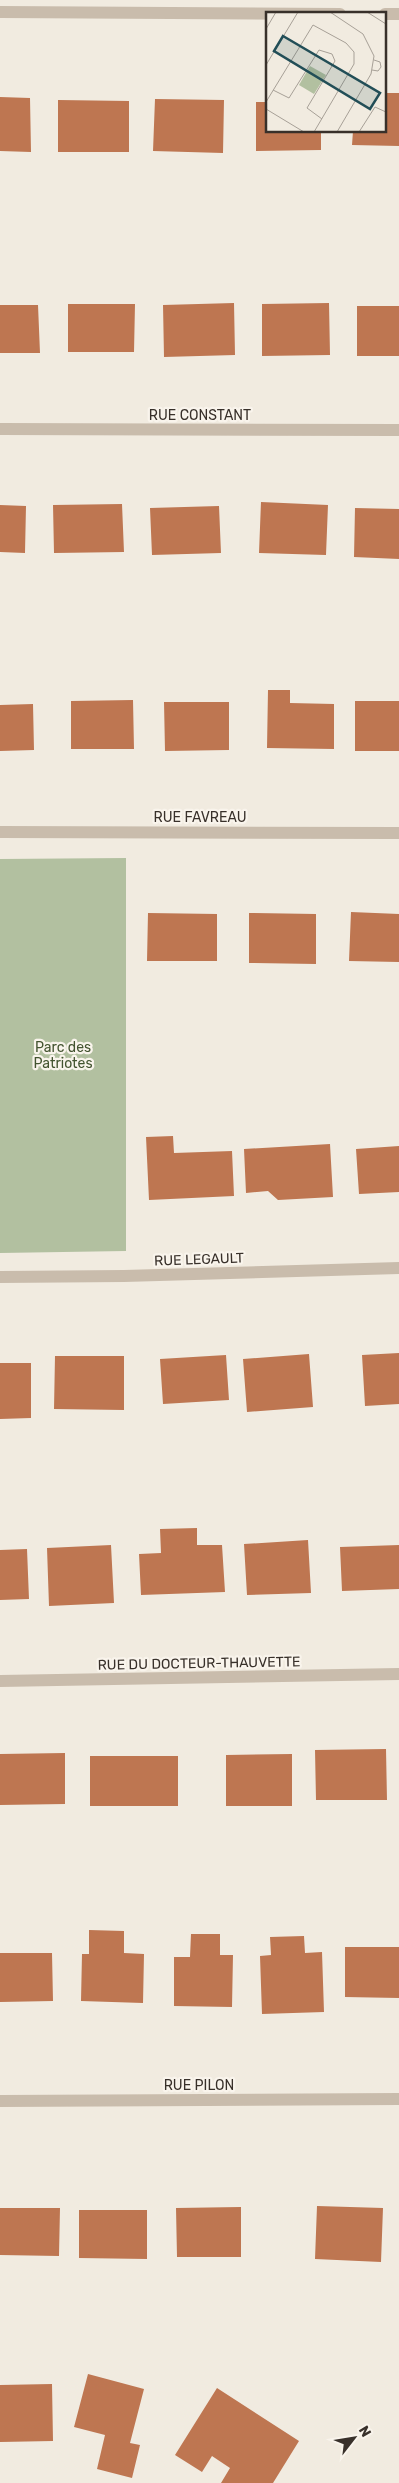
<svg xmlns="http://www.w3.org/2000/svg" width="399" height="2483" viewBox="0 0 399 2483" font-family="Rubik,sans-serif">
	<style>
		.green { fill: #b2c0a0 }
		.building { fill: #be7651 }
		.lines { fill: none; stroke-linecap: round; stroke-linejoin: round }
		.minor { stroke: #c9bcac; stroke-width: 12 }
		.labels { text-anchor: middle; stroke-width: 4.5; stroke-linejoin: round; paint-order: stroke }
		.street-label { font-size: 14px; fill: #38302a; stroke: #f9f4ec }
		.park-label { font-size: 14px; fill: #435430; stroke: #f9f4ec }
		.inset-road { fill: none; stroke: #a7a097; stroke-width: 1 }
		.view { fill: #224e57; fill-opacity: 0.15; stroke: #224e57; stroke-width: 2.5 }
		.inset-edge { fill: none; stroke: #38302a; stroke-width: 2.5 }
	</style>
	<rect width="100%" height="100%" fill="#f1ebe0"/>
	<!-- green -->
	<path class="green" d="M126,858V1251L0,1253V859Z"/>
	<!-- building -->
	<path class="building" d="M385,93H399V146L352,145L353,131H385Z
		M0,97L30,98L31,152L0,151Z
		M155,99L224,100L223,153L153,151Z
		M58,100L129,101V152H58Z
		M256,102H268V131H321V150L256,151Z
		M234,303L235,355L164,357L163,305Z
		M329,303L330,355L262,356V304Z
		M68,304H135L134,352H68Z
		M0,305H38L40,353H0Z
		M357,306H399V356H357Z
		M261,502L328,505L326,555L259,553Z
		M122,504L124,552L54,553L53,505Z
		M0,505L26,506L25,553L0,552Z
		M219,506L221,553L152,555L150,508Z
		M355,508L399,509V559L354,557Z
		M268,690H290V703L334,704V749L267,748Z
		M133,700L134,749H71V701Z
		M355,701H399V751H355Z
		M164,702H229V750L165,751Z
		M33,704L34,750L0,751V705Z
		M351,912L399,914V962L349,961Z
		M148,913L217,914V961H147Z
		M249,913L316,914V964L249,963Z
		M173,1136L174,1153L232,1151L234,1196L149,1200L146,1137Z
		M330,1144L333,1197L278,1200L268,1191L246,1193L244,1149Z
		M399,1146V1192L359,1194L356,1149Z
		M399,1353V1404L365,1406L362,1355Z
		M309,1354L313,1407L247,1412L243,1359Z
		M226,1355L229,1400L163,1404L160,1359Z
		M55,1356H124V1410L54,1409Z
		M0,1363H31V1418L0,1419Z
		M197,1528V1545H222L225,1592L141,1595L139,1554L161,1553L160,1529Z
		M308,1540L311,1593L247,1595L244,1544Z
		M111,1545L114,1603L49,1606L47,1548Z
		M399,1545V1589L342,1591L340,1547Z
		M27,1549L29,1599L0,1600V1550Z
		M386,1749L387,1800H316L315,1750Z
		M65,1753V1804L0,1805V1754Z
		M292,1754V1806H226V1755Z
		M90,1756H178V1806H90Z
		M89,1930L124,1931V1953L144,1954L143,2003L81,2001L82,1954H89Z
		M191,1934H220V1955H233L232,2007L174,2006V1957H190Z
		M304,1936L305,1953L322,1952L324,2012L262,2014L260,1956L271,1955L270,1937Z
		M345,1947H399V1998L345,1997Z
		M0,1953H52L53,2001L0,2002Z
		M317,2206L383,2208L381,2262L315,2259Z
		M241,2207V2257H177L176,2208Z
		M0,2208H60L59,2256L0,2255Z
		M79,2210H147V2259L79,2258Z
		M88,2374L144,2389L130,2443L140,2445L132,2478L97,2469L105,2435L74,2427Z
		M52,2384L53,2441L0,2442V2385Z
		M217,2388L299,2441L273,2483H221L230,2468L212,2456L202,2472L175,2455Z"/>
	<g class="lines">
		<!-- minor -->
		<path class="minor" d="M0,12L340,14
			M385,14H399
			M0,429L399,430
			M0,832L399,833
			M0,1277L124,1276L399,1268
			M0,1681L399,1674
			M0,2101L399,2099"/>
	</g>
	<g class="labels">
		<!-- street labels -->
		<g class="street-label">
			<text x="200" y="420">RUE CONSTANT</text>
			<text x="200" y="822">RUE FAVREAU</text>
			<text transform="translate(199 1259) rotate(-2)" y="5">RUE LEGAULT</text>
			<text transform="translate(199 1663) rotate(-1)" y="5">RUE DU DOCTEUR-THAUVETTE</text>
			<text x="199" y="2090">RUE PILON</text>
		</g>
		<!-- park labels -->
		<g class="park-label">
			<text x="63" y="1052">Parc des<tspan x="63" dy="16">Patriotes</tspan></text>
		</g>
	</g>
	<!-- overview -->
	<g transform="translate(266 12)">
		<rect width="120" height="120" fill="#f1ebe0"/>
		<path d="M44,54L60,63L48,82L33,73Z" fill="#b2c0a0"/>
		<path class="inset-road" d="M64,0L97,22L108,44L105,62L71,120M101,0L120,12M0,17L10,0M0,53L32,0M106,58L112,59L115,55L114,50L108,48M7,78L23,86L53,38L66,42L69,49L41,96L56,107M0,90L47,13L80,31L88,40V52L48,120M0,97L38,120M93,120L109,95L120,100"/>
		<path class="view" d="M17,24L114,81L104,97L8,39Z"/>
		<rect width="120" height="120" class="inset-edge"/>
	</g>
	<!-- north arrow -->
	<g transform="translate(354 2438) rotate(59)" stroke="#f9f4ec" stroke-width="4" paint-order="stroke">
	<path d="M0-4L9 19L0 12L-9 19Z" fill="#38302a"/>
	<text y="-8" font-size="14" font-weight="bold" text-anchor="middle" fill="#38302a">N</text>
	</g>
</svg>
